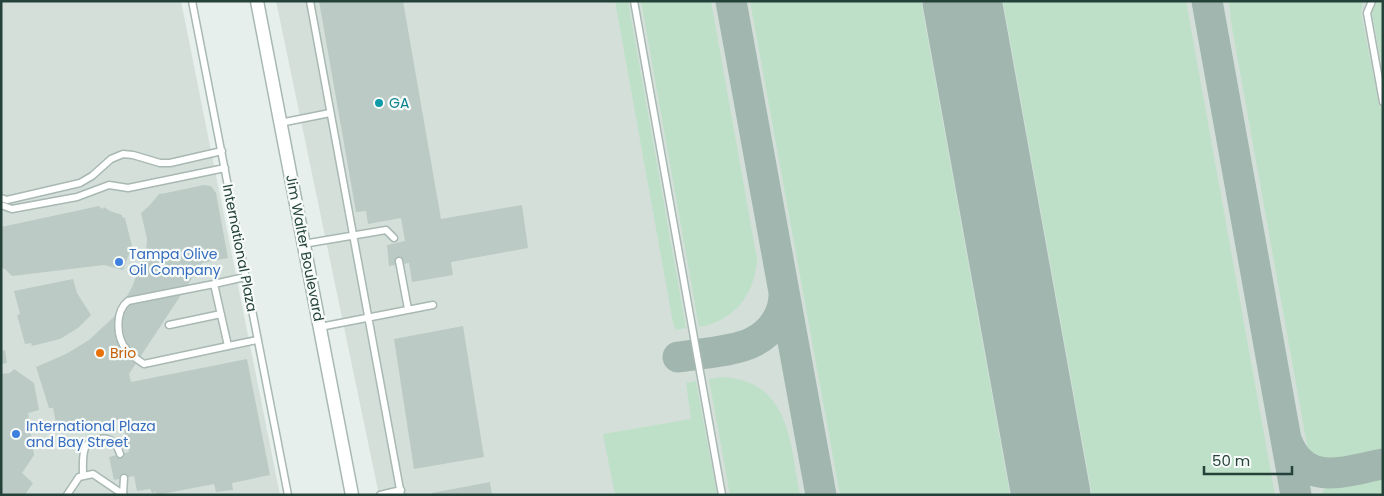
<svg xmlns="http://www.w3.org/2000/svg" width="1384" height="496" viewBox="0 0 1384 496" font-family="Poppins,sans-serif">
	<style>
		.built { fill: #d4dfda }
		.green { fill: #bfe0c8 }
		.lines { fill: none; stroke-linecap: round; stroke-linejoin: round }
		.taxiway { stroke: #a2b6b0; stroke-width: 31 }
		.runway { stroke: #a2b6b0; stroke-width: 79 }
		.building { fill: #bbcac4 }
		.service-casing { stroke: #a8b8b2; stroke-width: 9 }
		.minor-casing { stroke: #a8b8b2; stroke-width: 15 }
		.service { stroke: #fff; stroke-width: 6 }
		.minor { stroke: #fff; stroke-width: 12 }
		.culture-dot { fill: #0f9aa8; stroke: #f7fbf9; stroke-width: 2 }
		.shop-dot { fill: #3f7fe0; stroke: #f7fbf9; stroke-width: 2 }
		.food-dot { fill: #e8710a; stroke: #f7fbf9; stroke-width: 2 }
		.labels { text-anchor: middle; stroke-width: 4.5; stroke-linejoin: round; paint-order: stroke }
		.culture-label { font-size: 14px; fill: #0d838f; stroke: #f7fbf9; text-anchor: start }
		.street-label { font-size: 14px; fill: #24423a; stroke: #f7fbf9 }
		.shop-label { font-size: 14px; fill: #366cbe; stroke: #f7fbf9; text-anchor: start }
		.food-label { font-size: 14px; fill: #c56008; stroke: #f7fbf9; text-anchor: start }
	</style>
	<rect width="100%" height="100%" fill="#e6efeb"/>
	<!-- built -->
	<path class="built" d="M1,1H181L280,495H1Z
		M276,1H1383V495H379Z"/>
	<!-- green -->
	<path class="green" d="M615,1H628L686,328L676,330L673,323Z
		M641,1H711L757,259C755,294 735,321 699,327Z
		M750,1H921L1010,495H840Z
		M1003,1H1186L1275,495H1092Z
		M1229,1H1363L1361,13L1378,100L1383,115V456C1355,461 1323,476 1307,445L1231,22Z
		M1378,1H1383V71L1372,13L1373,8Z
		M722,377C790,380 790,443 800,495H730L709,379Z
		M696,381L717,495H615L603,434L691,419L686,383Z
		M1383,471V495H1320L1329,484L1334,481Z"/>
	<g class="lines">
		<!-- taxiway -->
		<path class="taxiway" d="M731,1L821,495
			M959,1L969,56
			M1207,1L1296,495
			M678,357C698,354 737,351 753,342C772,333 785,313 784,292
			M1287,442C1306,488 1344,471 1383,464"/>
		<!-- runway -->
		<path class="runway" d="M962,1L1051,495"/>
	</g>
	<!-- building -->
	<path class="building" d="M319,1H403L441,219L522,205L528,248L451,262L453,275L412,282L409,263L389,266L387,245L405,241L401,218L368,224L366,211L356,212Z
		M204,185L211,186L216,193L228,258L202,263L129,374L131,382L247,359L270,475L232,483L233,490L216,492L214,484L157,495L156,492L152,493L150,489L137,491L134,476L114,480L109,457L129,452L122,419L58,433L53,408H49L36,367L66,354L89,340L118,313L132,287L146,252L147,239L141,213L149,206L160,193L161,194Z
		M99,206L102,209L104,207L110,211L122,215V217L125,218L132,246L123,270L104,265L12,276L6,270L1,267V227Z
		M73,279L77,293L91,315L78,328L60,339L32,346L31,343L25,344L17,315L20,314L14,291Z
		M463,326L484,457L414,469L394,339Z
		M5,350L7,363L1,364V351Z
		M14,369L34,383L39,410L28,413L34,455L22,473L33,483L25,495H1V374L10,373Z
		M490,482L492,495H432V493Z"/>
	<g class="lines">
		<defs>
			<path id="service" d="M192,1L288,495
				M310,1L401,495
				M634,1L722,495
				M1372,1L1367,13L1383,102
				M280,123L330,113
				M1,198L7,200L80,183L92,176L111,159L123,154L133,155L160,163H170L222,151
				M1,205L12,209L77,197L109,185L128,188L225,168
				M303,244L386,230L394,238
				M399,261L408,309
				M245,277L214,284L228,346L257,340
				M214,284L128,301C115,311 116,337 126,349C130,355 138,360 144,364L228,346
				M169,325L221,314
				M320,327L433,305
				M83,476C83,468 82,456 85,448C86,444 90,442 93,441C107,435 116,440 120,454
				M123,494L124,478
				M67,495L79,477L93,474L124,495
				M380,495L401,490"/>
			<path id="minor" d="M257,1L352,495"/>
		</defs>
		<!-- service casing -->
		<use href="#service" class="service-casing"/>
		<!-- minor casing -->
		<use href="#minor" class="minor-casing"/>
		<!-- service -->
		<use href="#service" class="service"/>
		<!-- minor -->
		<use href="#minor" class="minor"/>
	</g>
	<!-- markers -->
	<circle class="culture-dot" cx="379" cy="103" r="5"/>
	<g class="shop-dot">
		<circle cx="119" cy="262" r="5"/>
		<circle cx="16" cy="434" r="5"/>
	</g>
	<circle class="food-dot" cx="100" cy="353" r="5"/>
	<g class="labels">
		<!-- culture labels -->
		<g class="culture-label">
			<text x="389" y="108">GA</text>
		</g>
		<!-- street labels -->
		<g class="street-label">
			<text transform="translate(240 248) rotate(79)" y="5">International Plaza</text>
			<text transform="translate(305 248) rotate(79)" y="5">Jim Walter Boulevard</text>
		</g>
		<!-- shop labels -->
		<g class="shop-label">
			<text x="129" y="259">Tampa Olive<tspan x="129" dy="16">Oil Company</tspan></text>
			<text x="26" y="431">International Plaza<tspan x="26" dy="16">and Bay Street</tspan></text>
		</g>
		<!-- food labels -->
		<g class="food-label">
			<text x="110" y="358">Brio</text>
		</g>
	</g>
	<!-- border -->
	<rect width="1384" height="496" fill="none" stroke="#24423a" stroke-width="5"/>
	<!-- scale -->
	<path d="M1204 466v8h88v-8" fill="none" stroke="#24423a" stroke-width="2.5"/>
	<text x="1212" y="466" font-size="15" fill="#24423a" stroke="#f7fbf9" stroke-width="4" paint-order="stroke">50 m</text>
</svg>
